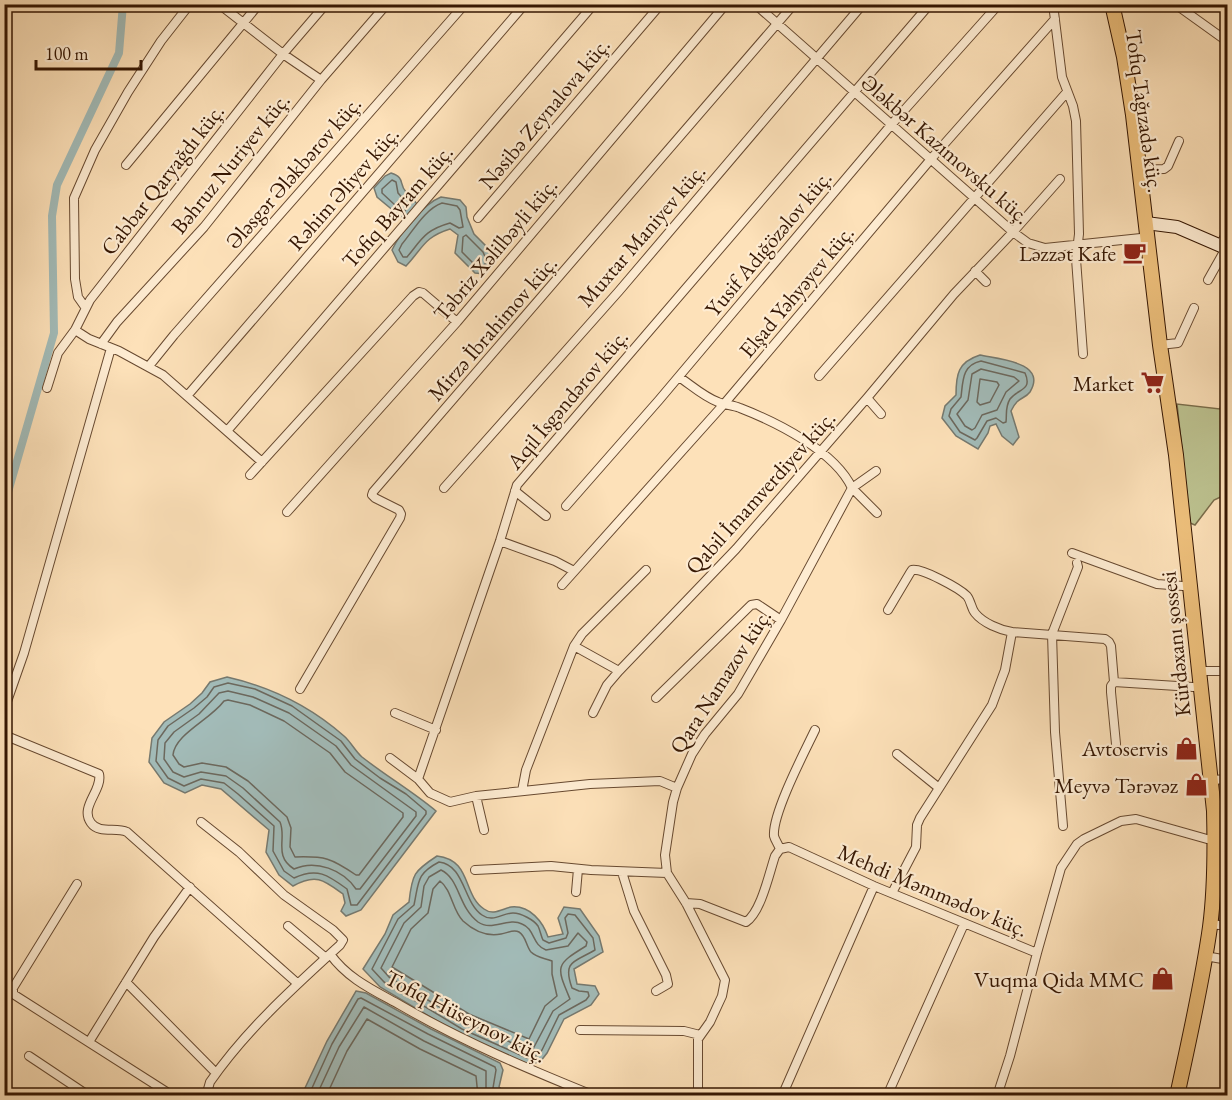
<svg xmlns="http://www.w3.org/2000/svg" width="1232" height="1100" viewBox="0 0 1232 1100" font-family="'EB Garamond',serif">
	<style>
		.green { fill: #bdc391; stroke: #796c4a; stroke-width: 1.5 }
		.water { fill: #a2bbb8; stroke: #76796f; stroke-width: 1.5 }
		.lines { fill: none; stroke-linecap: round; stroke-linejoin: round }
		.shore { stroke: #6c685d; stroke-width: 1.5 }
		.canal { stroke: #a2bbb8; stroke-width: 8 }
		.street-casing { stroke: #674930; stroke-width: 10 }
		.secondary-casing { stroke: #351602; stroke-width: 14 }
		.primary-casing { stroke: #351602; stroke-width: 16 }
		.street { stroke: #feecd2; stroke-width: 8 }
		.secondary { stroke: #feecd2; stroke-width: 12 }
		.primary { stroke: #eec07c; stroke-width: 14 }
		.labels { text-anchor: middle; stroke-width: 4.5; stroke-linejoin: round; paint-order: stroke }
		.street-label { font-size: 22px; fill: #351602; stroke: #feecd2 }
		.poi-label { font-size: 22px; fill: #351602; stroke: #feecd2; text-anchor: end }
	</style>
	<rect width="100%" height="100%" fill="#fde1b9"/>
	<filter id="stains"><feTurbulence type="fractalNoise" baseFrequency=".00333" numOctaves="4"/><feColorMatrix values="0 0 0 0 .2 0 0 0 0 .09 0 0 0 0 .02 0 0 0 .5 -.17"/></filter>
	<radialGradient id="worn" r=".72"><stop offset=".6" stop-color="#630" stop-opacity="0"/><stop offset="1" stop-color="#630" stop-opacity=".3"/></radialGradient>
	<!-- green -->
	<path class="green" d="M1227,380V494L1214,500L1195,525L1190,523L1177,404L1220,409Z"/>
	<!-- water -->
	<path class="water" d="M391,173C406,178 398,183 406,192C409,196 414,200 417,204L408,216L401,217L377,197L374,188L385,176Z
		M441,197L460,200L466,207L467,217L474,234L488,248L495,263L485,274L475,273L455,253L458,235L450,229C424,237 423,248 406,266L398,262L392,250C400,233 423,204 441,197Z
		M980,355C998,359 1048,362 1030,392C1024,400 1018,396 1011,411L1019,437L1013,445L1002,436L996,424L990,426L988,433L978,449L956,436L942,418L945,406L956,395C956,374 958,362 980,355Z
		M227,677C271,687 310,706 344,736C351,742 355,751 362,757C386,776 412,791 436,811L361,910L346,916L341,911L345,903L343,894C324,880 316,873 293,886L279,875L266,852L269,830L221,789L202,785L185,793L164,783L149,762L152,738L164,722L190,704L202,693L210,682Z
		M437,856C472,860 462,894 484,909C493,916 502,909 511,907C530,905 543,922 548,937L563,934L558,918L564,907L580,909L599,936L603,952L574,969L577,984L595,986L599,994L591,1005L564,1019L547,1053L540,1062L527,1064L459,1034L380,987L363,969L385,934L393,915L409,902C412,874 414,871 437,856Z
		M356,991L366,993L431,1029L500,1063L503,1070L499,1087L508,1095H307L305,1088L327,1041Z"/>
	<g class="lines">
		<!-- shore -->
		<path class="shore" d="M392,180L396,182L398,193L408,204L405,211L396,206L382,193V189Z
			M442,203L457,206L460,210L463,227L459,228L450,223C425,230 422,239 407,257H403L399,250L402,244C413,231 425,209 442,203Z
			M466,235L483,252L487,261L483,267H477L462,252L463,237Z
			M981,361L1025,373C1033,391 1017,389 1010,399C1005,407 1007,413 1006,422L1003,423L996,418L987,421L977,438L975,440L960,432L949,416L951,409L961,397C963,381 962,365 981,361Z
			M981,369L1014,377L1019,381L1006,392L997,410L982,415L975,428L972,430L965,426L957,414L968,400L972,374Z
			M980,379L997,382L999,385L990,402L980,405L977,402Z
			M228,683L255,689L292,706L341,741L355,759L380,778L406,794L426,811V814L357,905H351L347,889C328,875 317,867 294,878L284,871L273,851L274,826L238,794L224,783L201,779L184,786L168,778L156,761L158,740L168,726L194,708L207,697L214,687Z
			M228,691L253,697L289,713L336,746L351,765L416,812V816L360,889H356C343,870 316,859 294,869C273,856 287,838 280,822L243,788L226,776L201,772L184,777L173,772L164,759L165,743L174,732L199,714L219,693Z
			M228,700L250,705L284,721L330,753L345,772L403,813V817L359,875H356C331,858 325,856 295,857L290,847L291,828L287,817L248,781L226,767L202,763L184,767L179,764L173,755C175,734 210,720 224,701Z
			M439,862C465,865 463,902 482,915C493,923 502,913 513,913C521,913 534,920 538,926C540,930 541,936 543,940L549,943L566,938L568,933L565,918L568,914L575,915L593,938L595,950C575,962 562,960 572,988L579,991L588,992L589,996L586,1000L559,1015L542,1050L537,1056L527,1058L462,1029L384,982L372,969L398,919L414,905C419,882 416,874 439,862Z
			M441,870C460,879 458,907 478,922C492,932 508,917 522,924C535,929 532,945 546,950L568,946L578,933L587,942L586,946C555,965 556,966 570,999L553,1011L533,1049L528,1050L465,1022L389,977L381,968L404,923L421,907L424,886L429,877Z
			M440,881C452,890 452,910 463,921C474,931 486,937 501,934C508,933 513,929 519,932C526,936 526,946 531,952C537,958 545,958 552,961V974L557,996L545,1006L529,1039L469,1014L392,967L411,929L428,913L433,889Z
			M312,1096V1088L332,1044L358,999L361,998L428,1034L495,1067L496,1070L493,1088L499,1096
			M320,1096V1088L339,1047L364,1007L424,1041L486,1071V1088L488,1096
			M329,1096V1090L347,1051L367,1019L420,1049L476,1076L478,1096"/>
		<!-- canal -->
		<path class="canal" d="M4,506L54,333L52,216L57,185L119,53L123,4"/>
		<defs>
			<path id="street" d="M219,4L283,54L321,80
				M755,4L1013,232L1028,243L1045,248L1141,238
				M1053,4L1062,77L1073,106L1076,121L1079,234L1076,259L1083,354
				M1175,4L1228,42
				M126,165L259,4
				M1139,170L1164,169L1168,166L1179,141
				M478,218L661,4
				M1220,245L1228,231
				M975,271L986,282
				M1208,280L1226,248
				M85,307L78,297L75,279L74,198L95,150L128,92L161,41L190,4
				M75,330L89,339L119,351L163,375L262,462
				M101,344L117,322L204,227L321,80L387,4
				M1160,345L1178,343L1194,308
				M149,366L174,335L465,4
				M819,376L1067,92
				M679,377C691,385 704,397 718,402C725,405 733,405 740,408C776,422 835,451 852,488L781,620L738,694L705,734L692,754L677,788L673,802L665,855L667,873L686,903L725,980L722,996L710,1022L698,1039V1096
				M47,388L58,353L75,330L90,300L283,54L326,4
				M187,396L525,4
				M867,398L881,414
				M227,431L594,4
				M876,471L852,488L877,513
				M250,475L413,296L419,292L423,293L457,322
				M444,488L619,291L863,4
				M515,491L546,516
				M566,506L659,400L891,125L999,4
				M287,512L457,322L726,4
				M500,541L555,561L574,571
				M1072,553L1157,584L1183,586
				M562,585L724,404L931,159L1055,19
				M888,610L910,573L912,570C922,568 959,588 967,596C971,601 971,608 975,613C983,623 1000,630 1012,632
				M574,646L582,634L646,570
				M1199,671H1228
				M1114,682L1111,686V692L1116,744
				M300,689L400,518L401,514L399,510L375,498L372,495L373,492L794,4
				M656,698L751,605L757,604L781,620
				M4,710L24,653L111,348
				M395,713L436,730
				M593,713L607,685L619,671
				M4,735L99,774C103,790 79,807 91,823C99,834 116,827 127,832L297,983
				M897,754L939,788
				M390,758L418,779
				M1212,780L1228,779
				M677,788L660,781L590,784L476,796L450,802L430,793L418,779L500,541L517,485L930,4
				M522,791L526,770L574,646L619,671L736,549L867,398L954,294L1013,232L1060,179
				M476,796L484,830
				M201,822L239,852L284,895L333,930L343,940L340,945C294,987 246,1030 210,1082L208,1089L210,1096
				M1063,826L1055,732L1052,634L1078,567L1077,563
				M780,849C778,844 775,840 774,836C772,814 805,751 815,730
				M475,870L551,866L591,870L667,873
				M622,872L634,911L666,975L668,984L656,991
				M77,884L13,988V994L173,1096
				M576,892L578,869
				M892,893L916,847L917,825L920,818L992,705L1005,670L1012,632L1105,639L1109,642L1111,646L1114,682L1193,687
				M686,903L700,904L746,922C761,912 769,874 775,856L780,849L789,847L874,886L1037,953L1061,868L1077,844L1084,839L1121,821L1136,819L1207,839
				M1210,924L1228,926
				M288,926L326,958
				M330,954C348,979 373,990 400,1005C462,1041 528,1069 595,1096
				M1205,956L1228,960
				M126,982L216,1073
				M580,1030L684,1031L700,1035
				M89,1042L154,937L190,887
				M29,1056L89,1096
				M782,1096L874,886
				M887,1096L964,924
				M997,1096L1010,1056L1037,953"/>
			<path id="secondary" d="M1146,223L1177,227L1228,249"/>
			<path id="primary" d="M1112,4L1124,57L1133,115L1160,345L1176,455L1214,811C1215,849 1215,889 1210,927C1202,984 1189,1040 1177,1096"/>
		</defs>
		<!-- street casing -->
		<use href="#street" class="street-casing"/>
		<!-- secondary casing -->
		<use href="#secondary" class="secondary-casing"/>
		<!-- primary casing -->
		<use href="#primary" class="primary-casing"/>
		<!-- street -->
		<use href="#street" class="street"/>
		<!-- secondary -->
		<use href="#secondary" class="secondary"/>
		<!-- primary -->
		<use href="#primary" class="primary"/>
	</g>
	<!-- icons -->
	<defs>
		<symbol id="cafe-bare" viewBox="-9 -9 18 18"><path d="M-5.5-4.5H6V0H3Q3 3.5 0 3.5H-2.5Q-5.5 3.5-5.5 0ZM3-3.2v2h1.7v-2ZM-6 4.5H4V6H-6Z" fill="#8f2418" stroke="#feecd2" stroke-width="2.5" paint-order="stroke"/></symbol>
		<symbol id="supermarket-bare" viewBox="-9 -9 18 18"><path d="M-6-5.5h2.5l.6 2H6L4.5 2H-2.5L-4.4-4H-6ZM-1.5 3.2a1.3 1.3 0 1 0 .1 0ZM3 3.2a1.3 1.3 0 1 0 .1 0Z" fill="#8f2418" stroke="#feecd2" stroke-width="2.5" paint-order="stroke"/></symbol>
		<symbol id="shop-bare" viewBox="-9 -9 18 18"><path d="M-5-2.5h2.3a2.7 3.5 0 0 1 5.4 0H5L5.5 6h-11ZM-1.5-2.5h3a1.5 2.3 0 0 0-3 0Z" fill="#8f2418" stroke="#feecd2" stroke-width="2.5" paint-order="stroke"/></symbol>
	</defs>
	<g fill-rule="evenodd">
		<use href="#cafe-bare" x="1118" y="236" width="33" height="33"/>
		<use href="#supermarket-bare" x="1136" y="366" width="33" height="33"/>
		<use href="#shop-bare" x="1170" y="732" width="33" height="33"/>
		<use href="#shop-bare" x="1180" y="768" width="33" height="33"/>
		<use href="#shop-bare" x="1146" y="962" width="33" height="33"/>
	</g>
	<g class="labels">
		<!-- street labels -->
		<g class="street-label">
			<text transform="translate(1145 111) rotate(82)" y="8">Tofiq Tağızadə küç.</text>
			<text transform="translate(544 113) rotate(-50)" y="8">Nəsibə Zeynalova küç.</text>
			<text transform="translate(946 149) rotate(41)" y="8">Ələkbər Kazımovsku küç.</text>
			<text transform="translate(230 163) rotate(-51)" y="8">Bəhruz Nuriyev küç.</text>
			<text transform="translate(293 172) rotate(-49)" y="8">Ələsgər Ələkbərov küç.</text>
			<text transform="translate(162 179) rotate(-52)" y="8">Cabbar Qaryağdı küç.</text>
			<text transform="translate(343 188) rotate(-49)" y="8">Rəhim Əliyev küç.</text>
			<text transform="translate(397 206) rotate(-49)" y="8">Tofiq Bayram küç.</text>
			<text transform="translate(641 235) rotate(-49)" y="8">Muxtar Maniyev küç.</text>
			<text transform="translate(768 243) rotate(-50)" y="8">Yusif Adığözəlov küç.</text>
			<text transform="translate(495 249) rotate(-50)" y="8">Təbriz Xəlilbəyli küç.</text>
			<text transform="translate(796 291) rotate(-50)" y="8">Elşad Yəhyəyev küç.</text>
			<text transform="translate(492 328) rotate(-49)" y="8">Mirzə İbrahimov küç.</text>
			<text transform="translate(567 399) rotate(-50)" y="8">Aqil İsgəndərov küç.</text>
			<text transform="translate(760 492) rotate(-48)" y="8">Qabil İmamverdiyev küç.</text>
			<text transform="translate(1175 644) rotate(-96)" y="8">Kürdəxanı şossesi</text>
			<text transform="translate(720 681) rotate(-57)" y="8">Qara Namazov küç.</text>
			<text transform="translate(933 890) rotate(23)" y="8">Mehdi Məmmədov küç.</text>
			<text transform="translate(466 1016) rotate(27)" y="8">Tofiq Hüseynov küç.</text>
		</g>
		<!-- poi labels -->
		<g class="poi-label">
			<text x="1116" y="261">Ləzzət Kafe</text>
			<text x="1134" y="391">Market</text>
			<text x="1168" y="756">Avtoservis</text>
			<text x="1178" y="793">Meyvə Tərəvəz</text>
			<text x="1144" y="987">Vuqma Qida MMC</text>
		</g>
	</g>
	<!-- margin -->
	<rect width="1232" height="1100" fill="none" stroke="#fde1b9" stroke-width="24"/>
	<rect x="6" y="6" width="1220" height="1088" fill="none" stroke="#351602" stroke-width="3"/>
	<rect x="12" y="12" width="1208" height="1076" fill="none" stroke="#351602" stroke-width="1.5"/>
	<!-- scale -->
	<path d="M36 60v9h105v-9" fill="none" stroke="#351602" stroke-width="3"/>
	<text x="45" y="60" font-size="18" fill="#351602" stroke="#feecd2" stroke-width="4.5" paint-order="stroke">100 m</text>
	<rect width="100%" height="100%" filter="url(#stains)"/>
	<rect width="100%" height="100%" fill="url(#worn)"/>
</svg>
